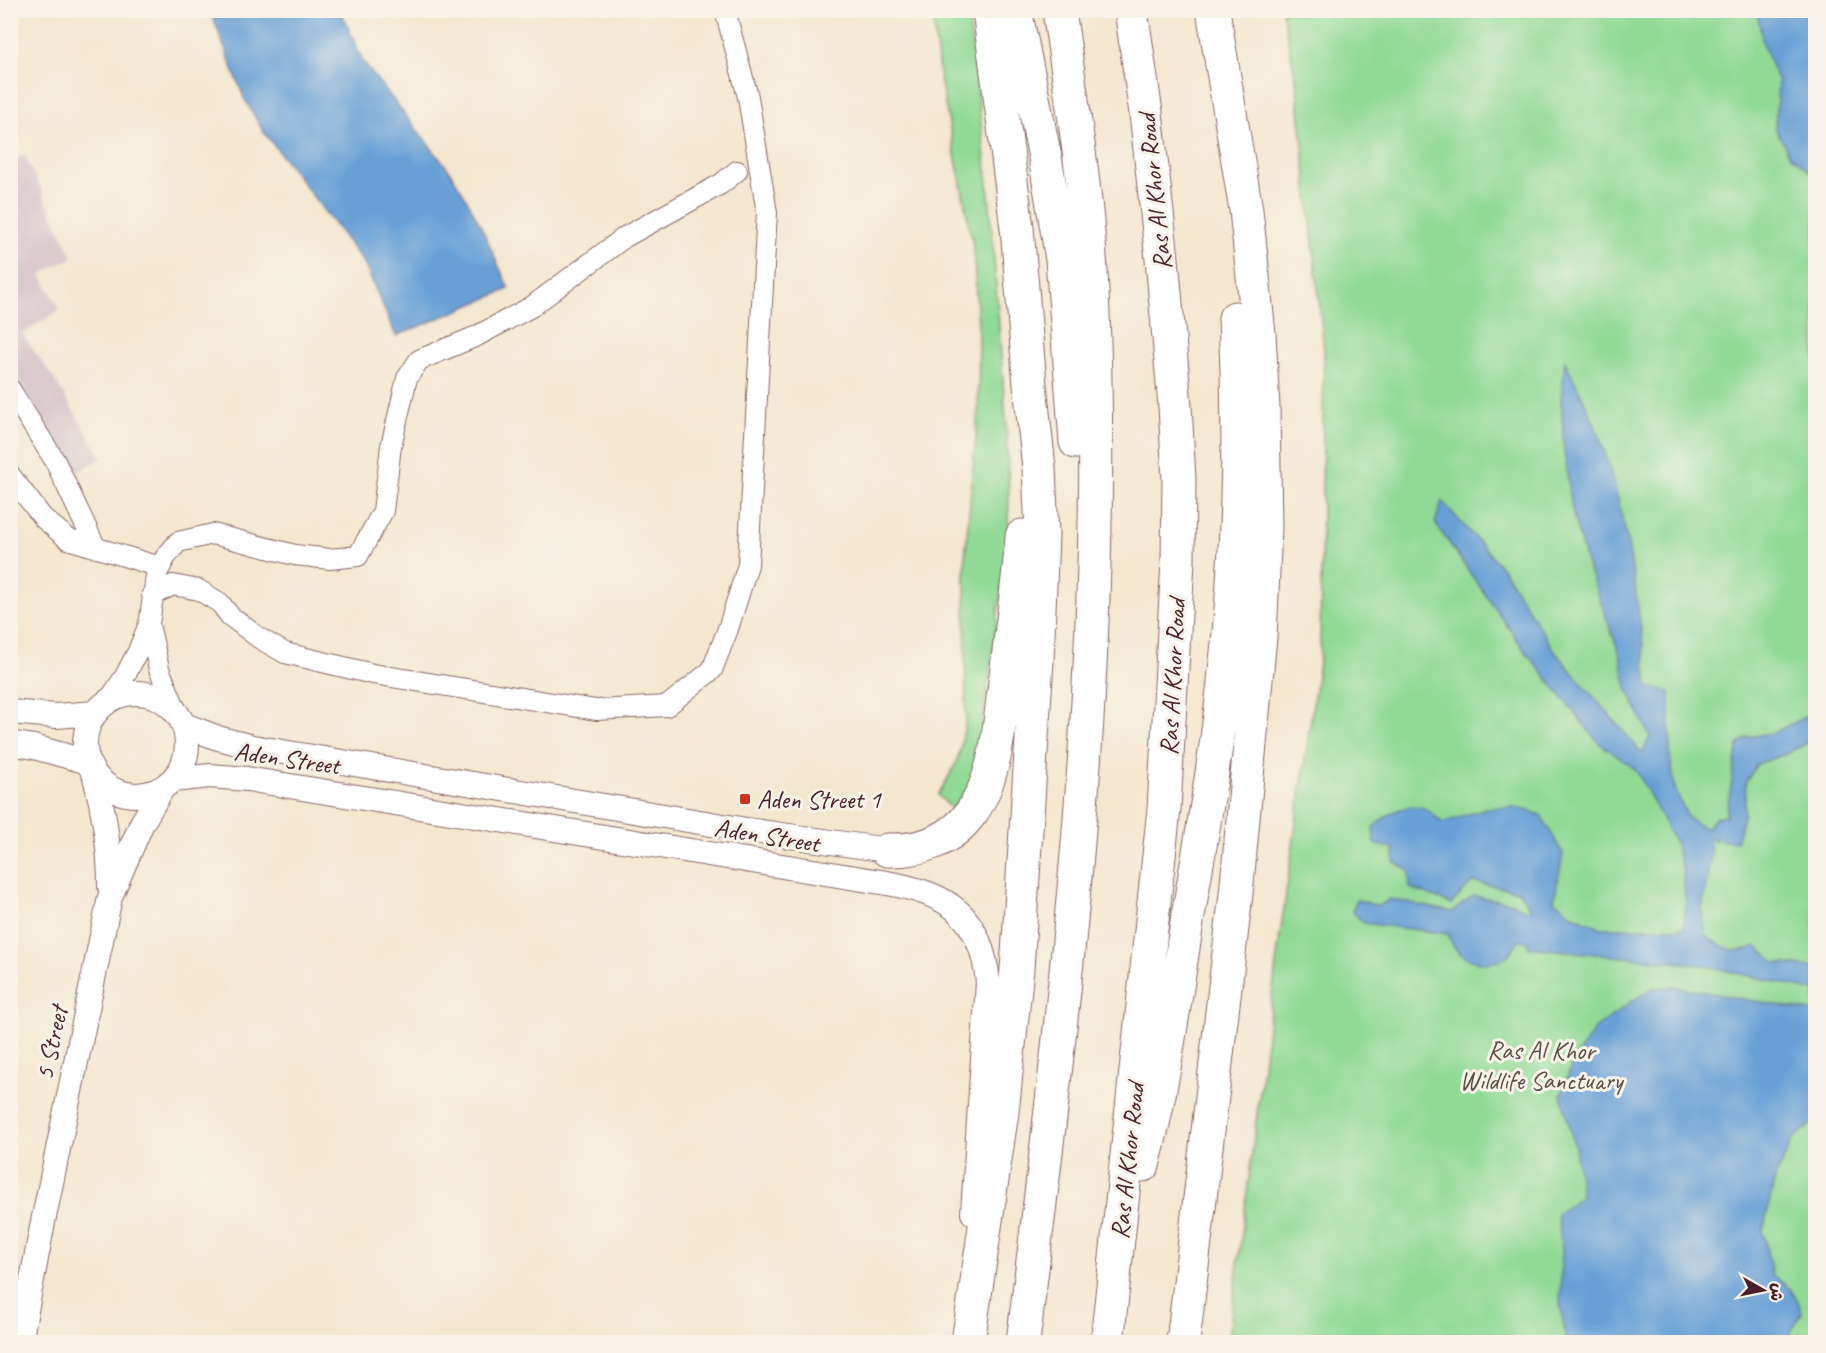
<svg xmlns="http://www.w3.org/2000/svg" width="1826" height="1353" viewBox="0 0 1826 1353" font-family="Caveat,'Playpen Sans Arabic',sans-serif">
	<style>
		.industrial { fill: #d2bec5 }
		.green { fill: #91da95; stroke: #6e7c60; stroke-width: 1.5 }
		.water { fill: #67a0d6; stroke: #586080; stroke-width: 1.5 }
		.lines { fill: none; stroke-linecap: round; stroke-linejoin: round }
		.minor-casing { stroke: #866565; stroke-width: 22 }
		.tertiary-casing { stroke: #866565; stroke-width: 26 }
		.motorway-casing { stroke: #866565; stroke-width: 35 }
		.minor { stroke: #fff; stroke-width: 20 }
		.tertiary { stroke: #fff; stroke-width: 24 }
		.motorway { stroke: #fff; stroke-width: 33 }
		.poi-dot { fill: #c8321e; stroke: #f7f3e8; stroke-width: 2 }
		.labels { text-anchor: middle; stroke-width: 6; stroke-linejoin: round; paint-order: stroke }
		.street-label { font-size: 26px; fill: #4a1f2b; stroke: #f7f3e8 }
		.poi-label { font-size: 26px; fill: #4a1f2b; stroke: #f7f3e8; text-anchor: start }
		.park-label { font-size: 26px; fill: #5c4e46; stroke: #f7f3e8 }
	</style>
	<rect width="100%" height="100%" fill="#f7f3e8"/>
	<filter id="ink" filterUnits="userSpaceOnUse"><feTurbulence type="fractalNoise" baseFrequency=".0167" numOctaves="2"/><feDisplacementMap in="SourceGraphic" scale="12" xChannelSelector="R" yChannelSelector="G"/><feConvolveMatrix kernelMatrix="1 2 1 2 8 2 1 2 1" color-interpolation-filters="sRGB"/></filter>
	<filter id="wash" filterUnits="userSpaceOnUse"><feTurbulence type="fractalNoise" baseFrequency=".008" numOctaves="4" result="noise"/><feDisplacementMap in="SourceGraphic" scale="24" xChannelSelector="R" yChannelSelector="G"/><feGaussianBlur stdDeviation="1.35" result="paint"/><feColorMatrix in="noise" values="0 0 0 0 0 0 0 0 0 0 0 0 0 0 0 0 0 1.4 0 .05"/><feComposite in="paint" operator="in"/></filter>
	<g filter="url(#wash)">
		<rect width="100%" height="100%" fill="#f4e7d0"/>
		<!-- industrial -->
		<path class="industrial" d="M24,154L73,257L41,274L60,310L22,334L55,380L102,458L77,473L11,370V162Z"/>
		<!-- green -->
		<path class="green" d="M932,11H968L989,193L1006,421L1009,494L1008,530L1000,599L977,761L968,787L952,809L938,795L955,766L960,751L966,719L965,558L978,413L979,339L973,244L940,79Z
			M1282,11H1815V1342H1228L1276,964L1320,655L1324,349L1296,79Z"/>
		<!-- water -->
		<path class="water" d="M235,11H341L363,62L449,170L465,196L481,226L509,289L396,336L364,263L263,131L244,98L213,18Z
			M1757,11H1805L1809,28L1815,43V176L1789,154L1775,127L1778,82L1763,44Z
			M1565,361C1576,385 1590,410 1599,436C1628,516 1638,602 1648,687L1670,692V755L1675,789L1688,818L1705,829L1717,817L1726,815L1738,745L1748,737L1773,733L1815,712V739L1786,754L1757,764L1746,782L1744,814L1736,842L1709,839L1711,853L1702,910L1706,936C1724,948 1735,956 1756,946L1776,963L1815,967V991L1702,965L1528,947V941L1519,940C1515,946 1512,952 1507,956C1492,968 1466,963 1454,947C1451,943 1450,938 1448,934L1364,923L1352,911L1357,900L1379,906L1390,899L1452,912L1473,896L1510,902L1525,910L1531,909L1519,891L1473,882L1451,904L1410,888L1409,870L1394,862V849L1375,844L1373,828C1385,815 1410,799 1428,810C1433,814 1438,819 1443,823L1486,808L1516,807L1541,815L1563,854L1554,900L1573,915L1602,928H1683L1686,907L1683,871L1675,843L1636,770L1598,742L1525,651L1435,523L1442,501L1503,569L1555,652L1642,753L1650,737L1627,688L1620,655L1586,562L1573,515L1564,451L1561,399Z
			M1677,987L1815,1012V1121L1793,1139L1775,1178L1763,1231L1772,1275C1790,1287 1796,1291 1802,1313L1788,1337L1794,1342H1566L1560,1302L1562,1249L1557,1214L1581,1196L1575,1147L1561,1095L1573,1061L1596,1028L1632,1001L1653,988Z"/>
	</g>
	<g filter="url(#ink)">
		<g class="lines">
			<defs>
				<path id="minor" d="M10,389L55,461L96,548
					M10,475L43,518L68,539L160,567
					M152,595L173,585L199,590L220,603L230,616L259,638L285,653L373,674L596,710L667,706L712,670L728,629L748,565L766,229L767,213L748,97L725,10
					M149,624L159,669L177,712
					M109,700L125,676L138,651L149,624L156,576L165,558L178,542L213,534L295,555L330,559L358,556L383,511L391,446L407,378L419,360L477,336L531,307L625,237L721,184L737,171"/>
				<path id="tertiary" d="M85 744a51 51 0 1 1 102 0a51 51 0 1 1-102 0Z
					M10,712L56,716L95,713
					M184,725L218,738L253,747L747,830L887,850
					M10,743L34,747L88,762
					M94,773C104,811 110,847 110,886
					M173,780L210,776L247,779L887,883C949,894 981,915 988,982L973,1213
					M20,1342L43,1222L110,897L142,823L162,789"/>
				<path id="motorway" d="M1015,10L1045,157L1062,259L1076,442
					M887,850C919,851 951,841 971,813C999,775 1000,713 1007,668C1012,624 1019,580 1022,536
					M1143,1165C1165,1082 1175,995 1189,910C1202,834 1216,758 1224,681C1238,561 1241,439 1235,318
					M968,1342L1002,1112L1017,969L1037,661L1042,534L1039,468L1030,385L1017,228L989,10
					M1023,1342C1066,994 1109,643 1092,291C1088,197 1072,103 1059,10
					M1107,1342L1164,809L1178,561L1179,480L1175,406L1162,259L1146,113L1131,10
					M1183,1342L1236,894L1260,637L1265,527L1263,408L1259,334L1246,210L1213,10"/>
			</defs>
			<!-- minor casing -->
			<use href="#minor" class="minor-casing"/>
			<!-- tertiary casing -->
			<use href="#tertiary" class="tertiary-casing"/>
			<!-- motorway casing -->
			<use href="#motorway" class="motorway-casing"/>
			<!-- minor -->
			<use href="#minor" class="minor"/>
			<!-- tertiary -->
			<use href="#tertiary" class="tertiary"/>
			<!-- motorway -->
			<use href="#motorway" class="motorway"/>
		</g>
	</g>
	<!-- markers -->
	<rect class="poi-dot" x="739" y="793" width="12" height="12" rx="3"/>
	<g class="labels">
		<!-- street labels -->
		<g class="street-label">
			<text transform="translate(1154 192) rotate(-96)" y="9">Ras Al Khor Road</text>
			<text transform="translate(1172 677) rotate(-87)" y="9">Ras Al Khor Road</text>
			<text transform="translate(287 758) rotate(8)" y="9">Aden Street</text>
			<text transform="translate(767 835) rotate(9)" y="9">Aden Street</text>
			<text transform="translate(51 1043) rotate(-78)" y="9">5 Street</text>
			<text transform="translate(1127 1161) rotate(-84)" y="9">Ras Al Khor Road</text>
		</g>
		<!-- poi labels -->
		<g class="poi-label">
			<text x="757" y="808">Aden Street 1</text>
		</g>
		<!-- park labels -->
		<g class="park-label">
			<text x="1541" y="1059">Ras Al Khor<tspan x="1541" dy="30">Wildlife Sanctuary</tspan></text>
		</g>
	</g>
	<!-- margin -->
	<rect width="1826" height="1353" fill="none" stroke="#f7f3e8" stroke-width="36"/>
	<!-- north arrow -->
	<g transform="translate(1763 1290) rotate(99)" stroke="#f7f3e8" stroke-width="4.5" paint-order="stroke">
	<path d="M0-4.5L10 22L0 15L-10 22Z" fill="#4a1f2b"/>
	<text y="-9" font-size="16" font-weight="bold" text-anchor="middle" fill="#4a1f2b">ش</text>
	</g>
</svg>
